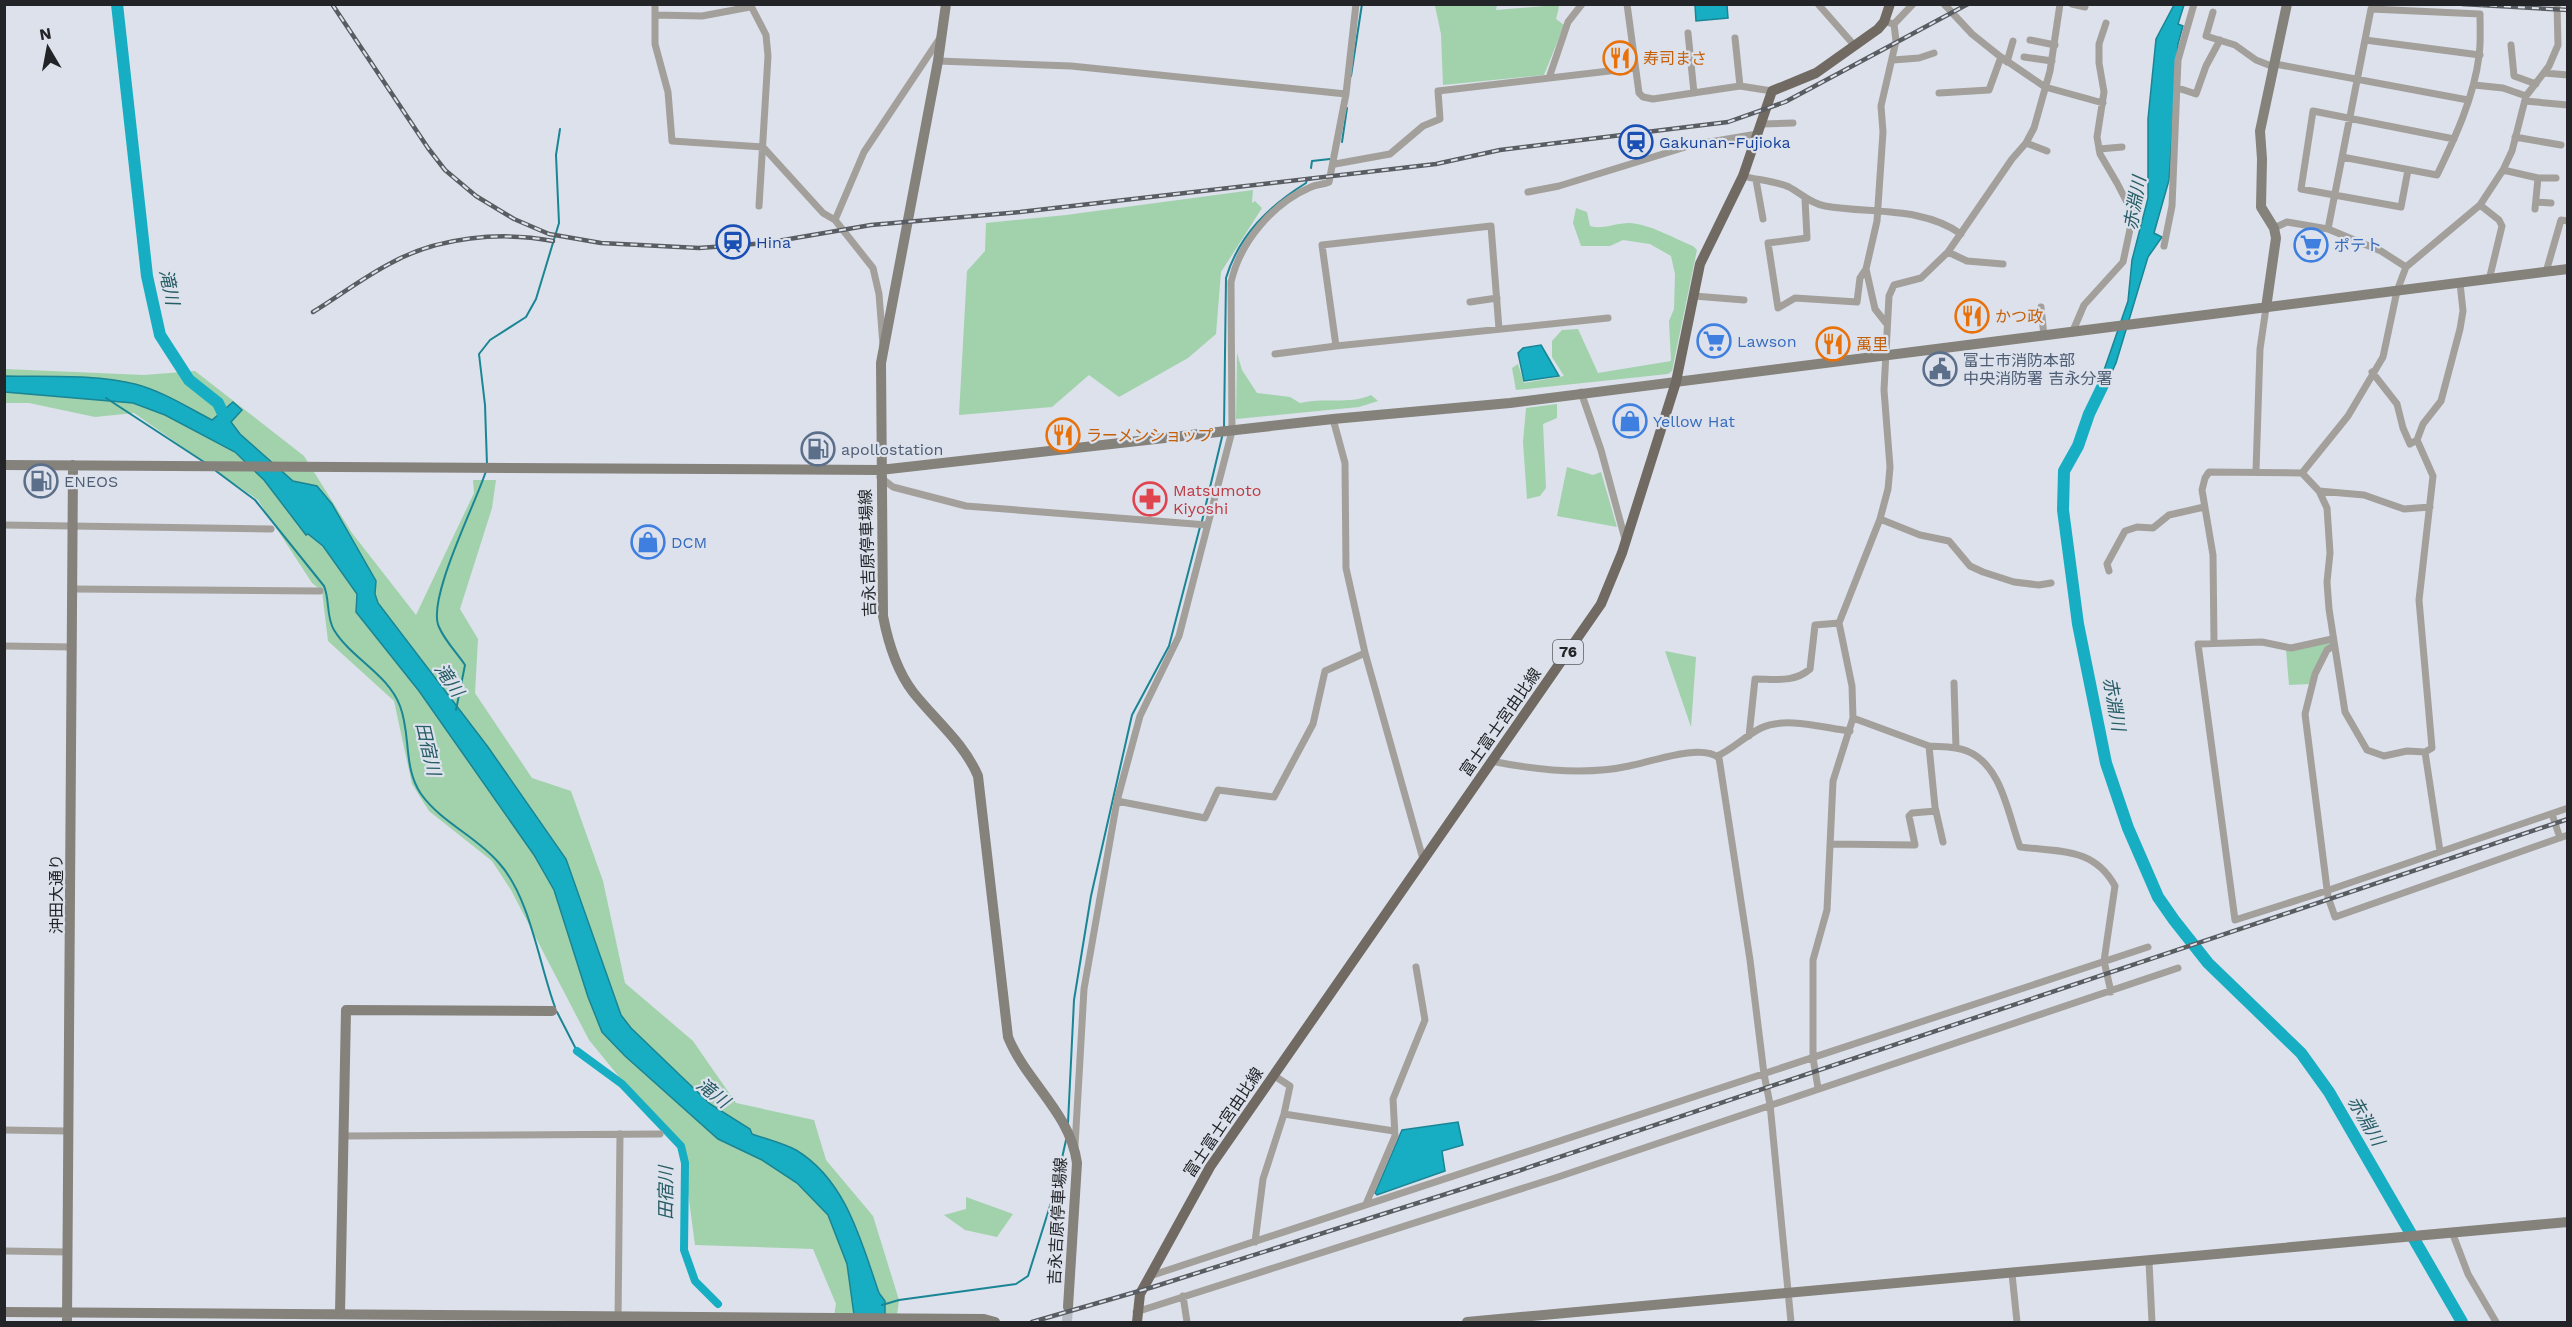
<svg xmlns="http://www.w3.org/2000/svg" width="2572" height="1327" viewBox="0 0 2572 1327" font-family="'Work Sans','Noto Sans JP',sans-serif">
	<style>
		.green { fill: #a1d2ac }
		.water { fill: #17aec3; stroke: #1a8594; stroke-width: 1.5 }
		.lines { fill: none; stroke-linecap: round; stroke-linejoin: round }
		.stream { stroke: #1a8594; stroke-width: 2 }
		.canal { stroke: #17aec3; stroke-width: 8 }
		.river { stroke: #17aec3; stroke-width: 12 }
		.secondary-tunnel { stroke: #b7bbc4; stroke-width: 10; stroke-dasharray: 10 5; stroke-linecap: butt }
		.street { stroke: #a3a09c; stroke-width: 7 }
		.secondary { stroke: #85817b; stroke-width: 10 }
		.primary { stroke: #706a63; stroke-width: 10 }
		.rail-casing { stroke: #595c61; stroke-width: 4.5 }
		.rail { stroke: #dce1eb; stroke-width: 2; stroke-dasharray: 7; stroke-linecap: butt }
		.labels { text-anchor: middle; stroke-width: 4.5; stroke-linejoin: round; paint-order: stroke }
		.shield { fill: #dce1eb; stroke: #5a5d62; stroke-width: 1.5 }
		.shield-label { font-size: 15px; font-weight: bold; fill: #222427 }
		.food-label { font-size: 16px; fill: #c56008; stroke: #dce1eb; text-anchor: start }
		.transit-label { font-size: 16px; fill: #164399; stroke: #dce1eb; text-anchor: start }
		.shop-label { font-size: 16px; fill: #366cbe; stroke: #dce1eb; text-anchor: start }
		.service-label { font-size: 16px; fill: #4e5e75; stroke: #dce1eb; text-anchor: start }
		.health-label { font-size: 16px; fill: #be3a42; stroke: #dce1eb; text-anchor: start }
		.street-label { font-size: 16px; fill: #222427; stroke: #dce1eb }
		.water-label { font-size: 18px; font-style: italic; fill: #275d66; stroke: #dce1eb }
	</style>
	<rect width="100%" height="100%" fill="#dce1eb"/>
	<!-- green -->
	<path class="green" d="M1440,4L1497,5L1496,10L1557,5L1559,7L1556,19L1564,25L1544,75L1443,85L1441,34L1435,6Z
		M1253,190L1252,203L1255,201L1262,208L1221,272L1216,334L1188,358L1119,397L1089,375L1052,407L959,415L967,271L985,251L986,223L1066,215Z
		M1576,208L1587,212L1590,226C1603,230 1615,223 1629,223C1650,224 1673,238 1693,246L1697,250L1672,371L1668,374L1516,390L1512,368L1518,364L1524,383L1564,376L1552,357V341L1562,330L1578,329L1598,373L1671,361L1669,321L1674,309L1675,274L1671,256L1650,244L1623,240L1610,246H1581L1573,223Z
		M1237,353L1242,370L1257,393L1290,397L1300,403C1324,397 1349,405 1371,395L1378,401L1359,407L1236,419Z
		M5,369L144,375L195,371L304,456L352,533L416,615L474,493L473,480H496L492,508L460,609L478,639L475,693L532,778L571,791L603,881L625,983L693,1041L736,1103L814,1120L826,1160L873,1216L899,1300L896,1322H833L836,1304L813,1249L695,1245L683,1155L589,1040L511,890L492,861L429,811L412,784L394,701L328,641L322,591L312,583L258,500L134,413L95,417L29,403H5Z
		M1557,404V418L1543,424L1546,488L1540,496L1527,499L1523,442L1526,408Z
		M1567,467L1593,475L1601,472L1617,527L1557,516Z
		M2332,639L2333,646L2327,650L2309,684L2289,685L2286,650Z
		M1665,651L1696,657L1691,727Z
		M966,1197L1013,1214L997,1237L965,1230L944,1215L966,1209Z"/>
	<!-- water -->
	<path class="water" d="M1695,5H1727L1728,18L1696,21Z
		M2174,5H2184L2178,24L2183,26L2178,44L2169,180L2154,233L2162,237L2148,257L2116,363L2099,400L2102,376L2128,301L2132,260L2148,198V119L2156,39Z
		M1541,345L1559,376L1524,381L1518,353L1523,348Z
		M5,376C47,377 94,374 135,384C162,391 187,407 212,420L233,402L242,410L231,422L240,434L293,481L317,486L332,504L376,581L375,594L378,603L488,747L566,859L621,1015L631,1028L710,1104L750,1129L752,1134C766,1139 783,1143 796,1150C846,1180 861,1241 879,1293L885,1301V1318L855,1322L847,1264L828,1215L797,1183L762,1160L718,1139L625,1056L602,1032L588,997L554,890L534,855L419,691L356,612L357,594L323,546L308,534L306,535L264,480L235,452L165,415L133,403L5,392Z
		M1458,1122L1463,1145L1442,1151L1445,1171L1377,1195L1375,1193L1402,1130Z"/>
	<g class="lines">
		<!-- stream -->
		<path class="stream" d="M1351,76L1362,4
			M1342,142L1347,108
			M1311,168L1312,161L1330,159
			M106,398L204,462
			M1224,428L1226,278C1239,235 1269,206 1306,183L1307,179
			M487,465L485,405L479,354L490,340L526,317L536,299L559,223L556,155L560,129
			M216,471L255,500L324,586C330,600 326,617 334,630C351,658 388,674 400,706C411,734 403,768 421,794C442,823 476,836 499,863C530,897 539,964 555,1007
			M1202,521L1222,437
			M456,710L465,665C457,653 445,641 439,627C426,600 476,503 486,471
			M557,1012L577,1051
			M1068,1123L1074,1000L1091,896L1132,715L1169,646L1200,527
			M882,1305L899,1300L1016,1284L1028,1276L1055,1190L1066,1140"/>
		<!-- canal -->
		<path class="canal" d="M577,1051L622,1084L681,1146L685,1163L684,1250L695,1281L718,1304"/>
		<!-- river -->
		<path class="river" d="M117,4L147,276L160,335L189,380L218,403L224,416L222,427
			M2105,381L2089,414L2078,446L2064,471L2063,510L2078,624L2106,763L2128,828L2158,897L2174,920L2208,963L2301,1053L2329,1092L2462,1322"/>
		<!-- secondary-tunnel -->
		<path class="secondary-tunnel" d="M1067,1322L1068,1307"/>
		<!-- street -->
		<path class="street" d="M655,4V44L668,92L672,141L763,147L823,213L835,220L873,268L879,294L883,345
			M750,4L766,35L768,56L759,206
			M1627,4L1639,93L1643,97L1653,99L1740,86L1772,91
			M1818,4L1854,45
			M1944,4L1972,34L2007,62L2013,41
			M2072,4L2085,7
			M2213,12L2206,36L2235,45L2256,60L2274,67
			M655,15L702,16L750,7
			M1890,23L1894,24L1913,4
			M1688,33L1694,93
			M1735,38L1740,86
			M2030,40L2055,45
			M2365,40L2480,55
			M2511,45L2514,76L2536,84
			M2001,57L2045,87L2103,103
			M2024,57L2052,61
			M1893,60L1919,58L1934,53
			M938,61L1071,66L1346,94
			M2275,64L2468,100
			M2544,73L2568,75
			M1549,78L1568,22L1582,4
			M2474,85L2503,88L2526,96
			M2178,88L2196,94L2206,66L2220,40
			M1939,93L1989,90L2001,57
			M2525,101L2568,105
			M1761,124L1793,123
			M2515,137L2561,145
			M2026,143L2047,151
			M2099,149L2122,147
			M1335,164L1390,154L1423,126L1440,119L1438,91L1635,68
			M2408,170L2401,207L2301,189L2313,111L2454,139
			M2503,170L2538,178H2556
			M1743,176C1757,180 1776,181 1789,187C1802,194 1810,203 1825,206C1870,214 1922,206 1961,234
			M1756,180L1763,219
			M1528,192L1559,186L1692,145L1757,134
			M1805,199L1807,238L1768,243L1778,308L1795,298L1857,302L1860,278L1866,269
			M2536,202L2551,203
			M2480,205L2499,220L2502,226L2489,280
			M2535,209L2538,178
			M835,220L864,152L940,38
			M2274,228L2287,222L2328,229L2381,251L2406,267
			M2328,229L2371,9L2480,14C2480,27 2481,42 2479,56C2474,97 2455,138 2437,175L2342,157
			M2164,246L2172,206L2178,60L2194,4
			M1948,252L1967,261L2003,264
			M2546,272L2561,220L2568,221
			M1694,296L1744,300
			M1470,302L1497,298
			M2041,307L2044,336
			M1886,323L1875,309L1866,269L1877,221L1883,132L1881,106L1896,41L1894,24
			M1499,329L1491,226L1322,245L1336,346L1608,318
			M2072,333L2084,305L2123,262L2132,220L2131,210L2117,183L2100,154L2097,137L2104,92L2099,63V44L2106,23
			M1275,354L1336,346
			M2372,372L2397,404L2403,428L2410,444L2417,440
			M1581,392L1601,450L1625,539
			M1333,419L1345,463L1346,568L1365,653L1423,859
			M2256,471L2260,349L2266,308
			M2302,473L2348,416L2383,357L2397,291L2406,267L2480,205L2503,170L2512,151L2526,96L2549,66L2558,45L2557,4
			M880,477L893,487L966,506L1207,525
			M2319,491L2364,495L2404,509L2430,507
			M1880,519L1920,535L1949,541L1970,566L1983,572L2014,582L2039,585L2051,583
			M4,525L271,529
			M2109,571L2107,564L2125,531L2137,527L2153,528L2169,515L2204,507
			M73,589L320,591
			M2332,639L2291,648L2262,642L2198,644L2235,920L2329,890L2568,808
			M2214,643L2213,555L2202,490L2205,478L2209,472L2302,473L2319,491L2327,508L2330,553L2327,582L2329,609L2345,712L2367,750L2384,756L2407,751L2425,752L2432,748L2419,600L2433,476L2417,440L2423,424L2441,401L2460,329L2463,311L2460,283
			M4,646L72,647
			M2333,646L2327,650L2315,674L2305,714L2328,897L2335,917L2568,835
			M1954,683L1956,748
			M1853,718L1929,746L1935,807L1943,842
			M1749,736L1755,679C1775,679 1794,683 1810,669L1815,625L1839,623
			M1929,746C1941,747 1956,746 1967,751C2002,765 2008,815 2020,847C2059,852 2094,847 2115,886L2104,961L2111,992
			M2425,752L2440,851
			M1717,756C1733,749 1745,736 1761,728C1786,716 1824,728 1850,731
			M1491,761C1535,770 1584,776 1629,766C1651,762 1701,743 1719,758L1750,960L1764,1074L1770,1104L1791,1322
			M1117,801L1205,818L1218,790L1274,797L1313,724L1325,671L1365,653
			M2552,814L2560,838
			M1831,844L1915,845L1909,816L1912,813L1936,811
			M1273,1075L1290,1086L1284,1114L1394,1131
			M1818,1088L1813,1058V960L1827,910L1833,781L1853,718L1852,686L1839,623L1880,519L1888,489L1890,467L1884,390L1889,296L1894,285L1921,278L1948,252L2012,159L2026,143L2034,128L2050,71L2060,4
			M4,1130L68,1131
			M344,1136L660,1134
			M1075,1146L1084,989L1117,801L1140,716L1179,636L1232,431L1231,282C1240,242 1273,203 1311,187C1317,184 1323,185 1329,182L1346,94L1356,4
			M1366,1204L1395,1136L1393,1099L1425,1020L1416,967
			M2452,1232L2468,1274L2496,1322
			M1255,1242L1263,1179L1284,1114
			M4,1251L68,1252
			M2149,1262L2152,1322
			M2012,1274L2017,1322
			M1150,1276L2148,947
			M1183,1296L1187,1322
			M1136,1312L1555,1178L2178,968
			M618,1322L620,1134"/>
		<!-- secondary -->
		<path class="secondary" d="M946,4L938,61L881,363L883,616C888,642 897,671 913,692C935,720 964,743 978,776L1008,1037C1026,1082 1070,1112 1077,1163L1068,1307
			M2266,308L2276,238L2274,228L2261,207L2262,159L2260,131L2287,4
			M4,465L880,470L1333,419L1510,403L2568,269
			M4,1312L984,1319L995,1322
			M340,1314L346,1010L552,1011
			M67,1322L73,465
			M1467,1322L2568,1222"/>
		<!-- primary -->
		<path class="primary" d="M1137,1322L1140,1294L1210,1167L1601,604L1622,553L1676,382L1700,264L1743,176L1772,91L1816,73L1878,29L1884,22L1890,4"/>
		<defs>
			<path id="rail" d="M332,4L428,148L445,170L476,196L514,219L549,234L601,243L699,248L766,243L871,225L1020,212L1436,164L1500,150L1728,122L1785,102L1968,4
				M2462,4L2568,10
				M313,312C339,296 364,277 391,263C438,237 501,231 553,241
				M1032,1322L1153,1287L1506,1175L2568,819"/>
		</defs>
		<!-- rail casing -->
		<use href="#rail" class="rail-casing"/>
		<!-- rail -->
		<use href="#rail" class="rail"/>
	</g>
	<!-- icons -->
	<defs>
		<symbol id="restaurant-ring" viewBox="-11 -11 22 22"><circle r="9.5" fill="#dce1eb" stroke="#e8710a" stroke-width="1.5"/><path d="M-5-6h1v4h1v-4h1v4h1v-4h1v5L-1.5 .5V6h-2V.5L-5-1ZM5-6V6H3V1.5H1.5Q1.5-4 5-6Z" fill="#e8710a"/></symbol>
		<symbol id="station-ring" viewBox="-11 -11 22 22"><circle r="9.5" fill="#dce1eb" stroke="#1a4fb4" stroke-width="1.5"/><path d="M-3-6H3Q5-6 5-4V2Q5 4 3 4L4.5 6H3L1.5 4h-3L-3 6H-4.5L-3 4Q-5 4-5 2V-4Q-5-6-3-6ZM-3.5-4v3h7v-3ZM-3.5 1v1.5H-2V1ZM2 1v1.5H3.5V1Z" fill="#1a4fb4"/></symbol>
		<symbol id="supermarket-ring" viewBox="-11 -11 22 22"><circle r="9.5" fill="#dce1eb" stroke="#3f7fe0" stroke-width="1.5"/><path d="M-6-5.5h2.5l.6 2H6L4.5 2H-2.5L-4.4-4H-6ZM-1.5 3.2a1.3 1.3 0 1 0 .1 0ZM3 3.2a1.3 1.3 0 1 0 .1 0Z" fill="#3f7fe0"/></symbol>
		<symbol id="civic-ring" viewBox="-11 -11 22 22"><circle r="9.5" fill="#dce1eb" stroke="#5c6f8a" stroke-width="1.5"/><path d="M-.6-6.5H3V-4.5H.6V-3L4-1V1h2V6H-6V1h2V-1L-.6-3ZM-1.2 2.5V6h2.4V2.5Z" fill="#5c6f8a"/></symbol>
		<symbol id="shop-ring" viewBox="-11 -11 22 22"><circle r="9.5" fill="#dce1eb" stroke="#3f7fe0" stroke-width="1.5"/><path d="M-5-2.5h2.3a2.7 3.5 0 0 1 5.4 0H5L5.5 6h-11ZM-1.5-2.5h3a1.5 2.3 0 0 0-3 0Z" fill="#3f7fe0"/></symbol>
		<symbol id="fuel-ring" viewBox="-11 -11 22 22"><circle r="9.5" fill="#dce1eb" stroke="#5c6f8a" stroke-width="1.5"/><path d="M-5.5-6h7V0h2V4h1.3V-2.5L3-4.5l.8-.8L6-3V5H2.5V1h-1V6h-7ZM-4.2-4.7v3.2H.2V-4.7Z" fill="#5c6f8a"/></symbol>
		<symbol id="pharmacy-ring" viewBox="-11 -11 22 22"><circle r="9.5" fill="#dce1eb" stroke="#e0444e" stroke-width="1.5"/><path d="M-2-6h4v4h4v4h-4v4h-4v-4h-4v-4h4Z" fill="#e0444e"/></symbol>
	</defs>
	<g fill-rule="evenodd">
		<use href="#restaurant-ring" x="1601" y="39" width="38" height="38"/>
		<use href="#station-ring" x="1617" y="123" width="38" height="38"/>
		<use href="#station-ring" x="714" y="223" width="38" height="38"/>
		<use href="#supermarket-ring" x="2292" y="226" width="38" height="38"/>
		<use href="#restaurant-ring" x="1953" y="297" width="38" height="38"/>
		<use href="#supermarket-ring" x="1695" y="322" width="38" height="38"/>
		<use href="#restaurant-ring" x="1814" y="325" width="38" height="38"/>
		<use href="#civic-ring" x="1921" y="350" width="38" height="38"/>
		<use href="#shop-ring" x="1611" y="402" width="38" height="38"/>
		<use href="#restaurant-ring" x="1044" y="416" width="38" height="38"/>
		<use href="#fuel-ring" x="799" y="430" width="38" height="38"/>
		<use href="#fuel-ring" x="22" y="462" width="38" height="38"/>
		<use href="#pharmacy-ring" x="1131" y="480" width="38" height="38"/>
		<use href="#shop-ring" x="629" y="523" width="38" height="38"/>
	</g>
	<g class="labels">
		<!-- shield labels -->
		<rect class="shield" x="1553" y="640" width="30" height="24" rx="4.5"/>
		<g class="shield-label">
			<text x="1568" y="657">76</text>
		</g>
		<!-- food labels -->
		<g class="food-label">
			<text x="1643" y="64">寿司まさ</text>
			<text x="1995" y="322">かつ政</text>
			<text x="1856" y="350">萬里</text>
			<text x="1086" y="441">ラーメンショップ</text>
		</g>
		<!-- transit labels -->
		<g class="transit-label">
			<text x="1659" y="148">Gakunan-Fujioka</text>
			<text x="756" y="248">Hina</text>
		</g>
		<!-- shop labels -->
		<g class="shop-label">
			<text x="2334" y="251">ポテト</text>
			<text x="1737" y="347">Lawson</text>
			<text x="1653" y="427">Yellow Hat</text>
			<text x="671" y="548">DCM</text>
		</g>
		<!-- service labels -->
		<g class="service-label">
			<text x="1963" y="366">富士市消防本部<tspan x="1963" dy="18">中央消防署 吉永分署</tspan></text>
			<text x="841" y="455">apollostation</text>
			<text x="64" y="487">ENEOS</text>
		</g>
		<!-- health labels -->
		<g class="health-label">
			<text x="1173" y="496">Matsumoto<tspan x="1173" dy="18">Kiyoshi</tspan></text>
		</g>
		<!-- street labels -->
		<g class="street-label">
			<text transform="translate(867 553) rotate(-92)" y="6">吉永吉原停車場線</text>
			<text transform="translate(1500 722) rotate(-55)" y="6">富士富士宮由比線</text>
			<text transform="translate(56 894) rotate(-90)" y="6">沖田大通り</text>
			<text transform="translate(1223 1122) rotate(-56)" y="6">富士富士宮由比線</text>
			<text transform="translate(1057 1221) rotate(-87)" y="6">吉永吉原停車場線</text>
		</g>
		<!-- water labels -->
		<g class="water-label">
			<text transform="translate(2135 203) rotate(-80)" y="6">赤淵川</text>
			<text transform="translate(169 287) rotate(78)" y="6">滝川</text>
			<text transform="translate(449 680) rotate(56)" y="6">滝川</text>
			<text transform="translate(2114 704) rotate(80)" y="6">赤淵川</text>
			<text transform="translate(428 749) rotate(77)" y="6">田宿川</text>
			<text transform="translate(713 1093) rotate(38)" y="6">滝川</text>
			<text transform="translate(2366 1121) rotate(60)" y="6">赤淵川</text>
			<text transform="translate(666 1193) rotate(-90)" y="6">田宿川</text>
		</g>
	</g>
	<!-- border -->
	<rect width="2572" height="1327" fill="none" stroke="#222427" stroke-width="12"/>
	<!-- north arrow -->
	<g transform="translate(48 48) rotate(350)" stroke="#dce1eb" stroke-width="4.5" paint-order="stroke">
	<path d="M0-4.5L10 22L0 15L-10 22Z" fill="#222427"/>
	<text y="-9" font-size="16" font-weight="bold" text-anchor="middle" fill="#222427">N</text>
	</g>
</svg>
